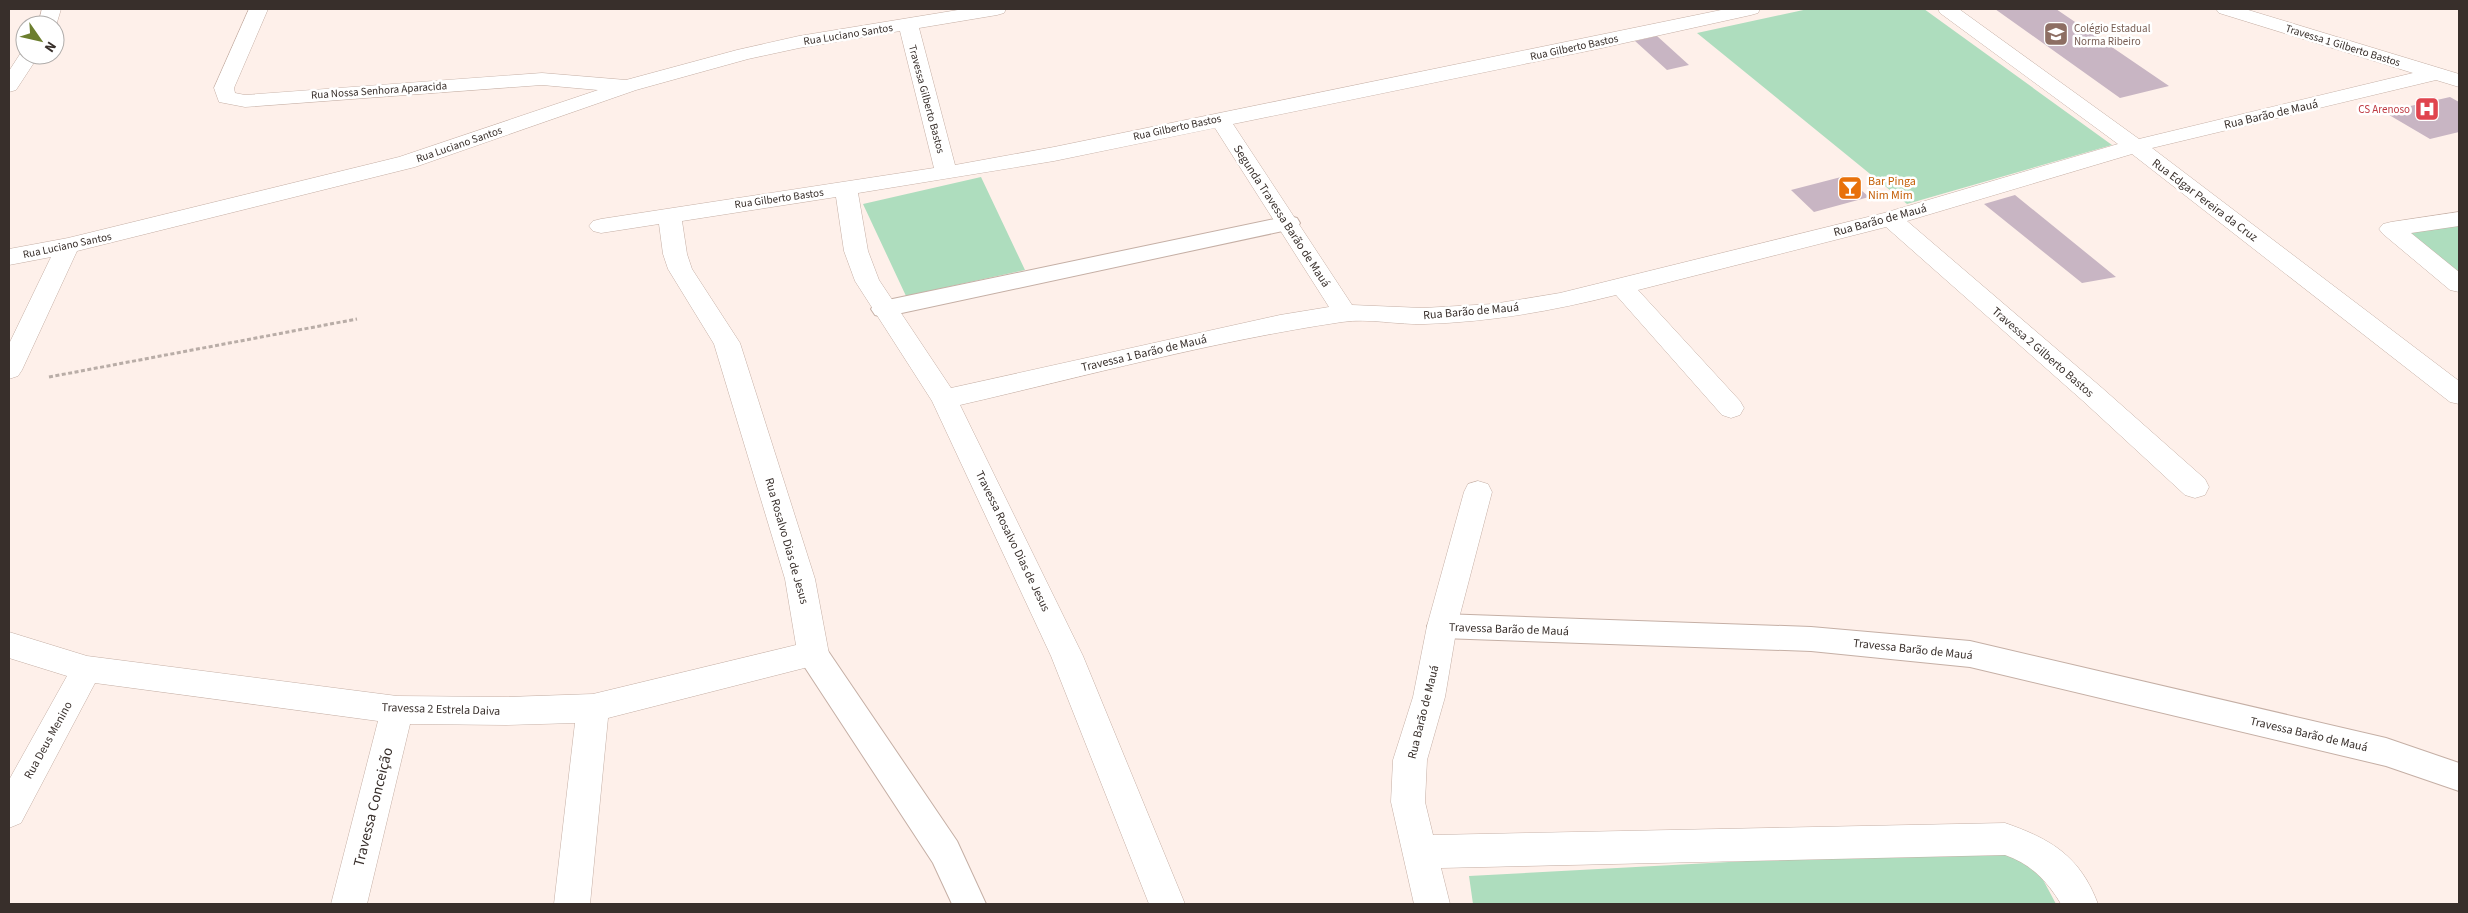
<svg xmlns="http://www.w3.org/2000/svg" width="2468" height="913" viewBox="0 0 2468 913" font-family="'Source Sans 3',sans-serif">
	<style>
		.green { fill: #aeddbe }
		.building { fill: #c8b5c3 }
		.lines { fill: none; stroke-linecap: round; stroke-linejoin: round }
		.service-casing { stroke: #c5afa5; stroke-width: 2 }
		.minor-casing { stroke: #c5afa5; stroke-width: 1 }
		.path { stroke: #b9ada7; stroke-width: 3; stroke-dasharray: 4 2.5; stroke-linecap: butt }
		.service { fill: #fff; fill-rule: evenodd }
		.minor { fill: #fff; fill-rule: evenodd }
		.labels { text-anchor: middle; stroke-width: 5; stroke-linejoin: round; paint-order: stroke }
		.far-education-label { font-size: 11px; fill: #785e54; stroke: #fff; text-anchor: start }
		.far-street-label { font-size: 11px; fill: #382f2b; stroke: #fff }
		.far-health-label { font-size: 11px; fill: #be3a42; stroke: #fff; text-anchor: end }
		.street-label { font-size: 12px; fill: #382f2b; stroke: #fff }
		.food-label { font-size: 12px; fill: #c56008; stroke: #fff; text-anchor: start }
		.near-street-label { font-size: 15px; fill: #382f2b; stroke: #fff }
	</style>
	<rect width="100%" height="100%" fill="#fef0ea"/>
	<!-- green -->
	<path class="green" d="M1808,9H1924L2112,145L1907,204L1697,33Z
		M981,177L1025,270L906,296L863,204Z
		M2459,217V283L2391,229Z
		M2025,846L2056,904H1473L1469,876Z"/>
	<!-- building -->
	<path class="building" d="M1995,9H2056L2169,86L2120,98Z
		M1657,36L1689,65L1667,70L1635,41Z
		M2450,97L2459,102V132L2430,139L2384,112Z
		M1845,176L1869,197L1814,212L1791,190Z
		M2015,195L2116,277L2082,283L1984,204Z"/>
	<g class="lines">
		<defs>
			<path id="service" d="M1289,216L1297,218L1300,223L1297,228L883,317L875,315L871,309L875,303L883,301Z
				M1442,614L1811,627L1970,641L2386,738L2459,763V791L2386,766L1970,667L1811,651L1442,638L1432,635L1427,626L1432,617Z
				M813,641L824,645L957,841L986,904H952L933,863L802,663L798,654L802,645Z"/>
			<path id="minor" d="M42,9H61L55,29V25H38Z
				M249,9H268L234,88L235,93L245,95L542,73L626,80L737,50L799,36L964,9H1006L1004,13L997,15L919,28L955,165L1054,147L1726,9H1760L1758,13L1751,15L1597,49L1233,124L1352,305L1423,308L1493,304L1560,293L1884,213L2118,144L1940,13L1938,9H1959L2139,139L2413,73L2219,13L2216,9H2245L2459,74V87L2436,80L2152,148L2459,381V404L2450,402L2132,154L1907,221L2101,387L2205,479L2209,487L2205,495L2195,498L2185,495L2083,401L1886,227L1638,290L1740,401L1744,408L1740,415L1731,418L1722,415L1616,295C1552,311 1490,322 1425,324C1398,325 1369,318 1342,322C1214,341 1086,376 960,405L1083,656L1185,904H1149L1051,656L932,401L855,281L844,251L836,197L682,221L687,254L692,269L740,343L815,579L829,654L824,663L608,718L590,904H554L575,723L506,725L410,724L367,904H331L378,721L95,683L21,823L9,828V780L67,676L9,658V632L87,656L397,696L506,697L593,694L796,645L785,579L714,344L668,269L663,254L659,224L601,233L593,231L589,226L593,221L601,219L934,168L900,31L799,48L748,59L636,90L415,167L77,251L22,370L18,376L9,379V344L51,257L9,265V249L68,238L399,157L598,90L542,85L245,107L219,102L214,88ZM1215,128L1329,307L1280,315L951,388L879,280L868,251L858,193L1054,161Z
				M25,50V55H39L16,90L9,92V71L22,51Z
				M2459,212V226L2411,233L2459,272V292L2450,290L2383,234L2379,229L2383,224L2391,222Z
				M1478,481L1488,484L1492,492L1457,626L1445,697L1427,760L1425,802L1433,835L2005,823C2051,839 2080,856 2098,904H2061C2047,881 2031,864 2005,855L1441,868L1450,904H1414L1391,802L1393,760L1413,697L1427,626L1464,492L1468,484Z"/>
		</defs>
		<!-- service casing -->
		<use href="#service" class="service-casing"/>
		<!-- minor casing -->
		<use href="#minor" class="minor-casing"/>
		<!-- path -->
		<path class="path" d="M49,377L357,319"/>
		<!-- service -->
		<use href="#service" class="service"/>
		<!-- minor -->
		<use href="#minor" class="minor"/>
	</g>
	<!-- icons -->
	<defs>
		<symbol id="school-square" viewBox="-11 -11 22 22"><rect x="-9" y="-9" width="18" height="18" rx="4" fill="#8d6e63" stroke="#fff"/><path d="M0-5L7-2L0 1L-7-2ZM-4 1L0 2.5L4 1V4Q0 6-4 4Z" fill="#fff"/></symbol>
		<symbol id="hospital-square" viewBox="-11 -11 22 22"><rect x="-9" y="-9" width="18" height="18" rx="4" fill="#e0444e" stroke="#fff"/><path d="M-5-5h3v3.5h4V-5h3V5h-3V1.5h-4V5h-3Z" fill="#fff"/></symbol>
		<symbol id="bar-square" viewBox="-11 -11 22 22"><rect x="-9" y="-9" width="18" height="18" rx="4" fill="#e8710a" stroke="#fff"/><path d="M-6-5H6L.8 .8V4.5H3.5V6h-7V4.5H-.8V.8Z" fill="#fff"/></symbol>
	</defs>
	<g fill-rule="evenodd">
		<use href="#school-square" x="2042" y="20" width="28" height="28"/>
		<use href="#hospital-square" x="2413" y="95" width="28" height="28"/>
		<use href="#bar-square" x="1836" y="174" width="28" height="28"/>
	</g>
	<g class="labels">
		<!-- far-education labels -->
		<g class="far-education-label">
			<text x="2074" y="32">Colégio Estadual<tspan x="2074" dy="13">Norma Ribeiro</tspan></text>
		</g>
		<!-- far-street labels -->
		<g class="far-street-label">
			<text transform="translate(848 34) rotate(-9)" y="4">Rua Luciano Santos</text>
			<text transform="translate(2343 45) rotate(17)" y="4">Travessa 1 Gilberto Bastos</text>
			<text transform="translate(1574 47) rotate(-12)" y="4">Rua Gilberto Bastos</text>
			<text transform="translate(379 90) rotate(-4)" y="4">Rua Nossa Senhora Aparacida</text>
			<text transform="translate(927 99) rotate(75)" y="4">Travessa Gilberto Bastos</text>
			<text transform="translate(1177 127) rotate(-12)" y="4">Rua Gilberto Bastos</text>
			<text transform="translate(459 144) rotate(-19)" y="4">Rua Luciano Santos</text>
			<text transform="translate(779 198) rotate(-8)" y="4">Rua Gilberto Bastos</text>
			<text transform="translate(67 245) rotate(-12)" y="4">Rua Luciano Santos</text>
		</g>
		<!-- far-health labels -->
		<g class="far-health-label">
			<text x="2410" y="113">CS Arenoso</text>
		</g>
		<!-- street labels -->
		<g class="street-label">
			<text transform="translate(2271 114) rotate(-13)" y="4">Rua Barão de Mauá</text>
			<text transform="translate(2205 200) rotate(37)" y="4">Rua Edgar Pereira da Cruz</text>
			<text transform="translate(1282 216) rotate(57)" y="4">Segunda Travessa Barão de Mauá</text>
			<text transform="translate(1880 220) rotate(-15)" y="4">Rua Barão de Mauá</text>
			<text transform="translate(1471 311) rotate(-5)" y="4">Rua Barão de Mauá</text>
			<text transform="translate(2043 352) rotate(41)" y="4">Travessa 2 Gilberto Bastos</text>
			<text transform="translate(1144 353) rotate(-13)" y="4">Travessa 1 Barão de Mauá</text>
			<text transform="translate(787 541) rotate(74)" y="4">Rua Rosalvo Dias de Jesus</text>
			<text transform="translate(1013 541) rotate(64)" y="4">Travessa Rosalvo Dias de Jesus</text>
			<text transform="translate(1509 629) rotate(2)" y="4">Travessa Barão de Mauá</text>
			<text transform="translate(1913 649) rotate(6)" y="4">Travessa Barão de Mauá</text>
			<text transform="translate(441 709) rotate(2)" y="4">Travessa 2 Estrela Daiva</text>
			<text transform="translate(1423 712) rotate(-76)" y="4">Rua Barão de Mauá</text>
			<text transform="translate(2309 734) rotate(13)" y="4">Travessa Barão de Mauá</text>
			<text transform="translate(48 740) rotate(-61)" y="4">Rua Deus Menino</text>
		</g>
		<!-- food labels -->
		<g class="food-label">
			<text x="1868" y="185">Bar Pinga<tspan x="1868" dy="14">Nim Mim</tspan></text>
		</g>
		<!-- near-street labels -->
		<g class="near-street-label">
			<text transform="translate(373 807) rotate(-76)" y="5">Travessa Conceição</text>
		</g>
	</g>
	<!-- border -->
	<rect width="2468" height="913" fill="none" stroke="#382f2b" stroke-width="20"/>
	<!-- north arrow -->
	<g transform="translate(40 40) rotate(124)"><circle r="24" fill="#ffffff" stroke="#afacaa"/>
	<path d="M0-4L9 19L0 12L-9 19Z" fill="#6c7e2e"/>
	<text y="-8" font-size="14" font-weight="bold" text-anchor="middle" fill="#382f2b">N</text>
	</g>
</svg>
